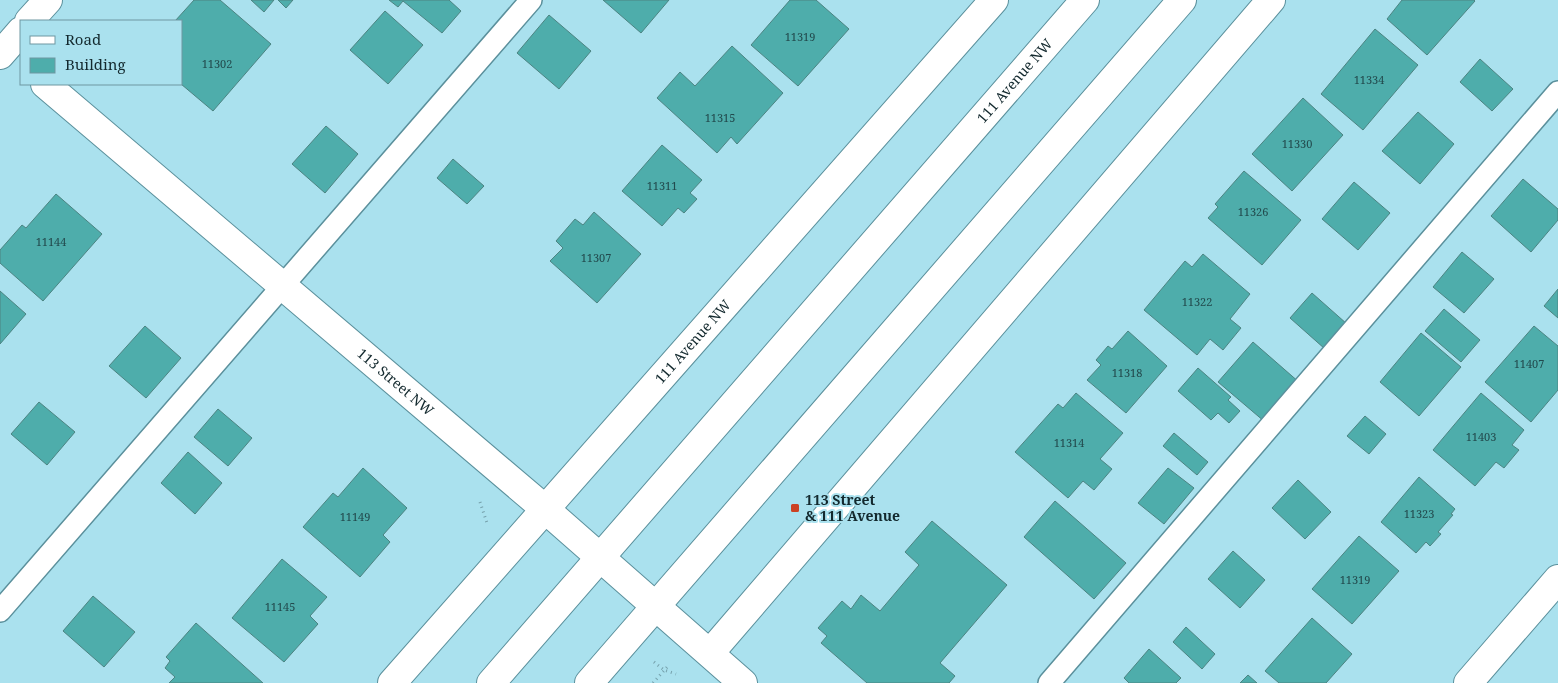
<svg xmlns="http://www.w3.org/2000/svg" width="1558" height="683" viewBox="0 0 1558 683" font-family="'Noto Serif',serif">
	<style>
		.building { fill: #4eadab; stroke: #4c8482 }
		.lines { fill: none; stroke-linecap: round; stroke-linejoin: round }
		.lane-casing { stroke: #5b909c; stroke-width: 24 }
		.street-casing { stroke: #5b909c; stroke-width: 30 }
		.secondary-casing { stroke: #5b909c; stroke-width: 30 }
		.path { stroke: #76a1ac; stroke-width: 3; stroke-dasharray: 1 4; stroke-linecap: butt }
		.lane { stroke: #fff; stroke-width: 21 }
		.street { stroke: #fff; stroke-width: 28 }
		.secondary { stroke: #fff; stroke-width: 28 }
		.poi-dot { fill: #cb4123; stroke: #aae1ee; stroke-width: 2 }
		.labels { text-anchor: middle; stroke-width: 4; stroke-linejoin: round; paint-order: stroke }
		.number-label { font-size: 11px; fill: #224a4d }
		.street-label { font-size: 14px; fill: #13292e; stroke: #aae1ee }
		.poi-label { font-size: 14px; font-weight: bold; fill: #13292e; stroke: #aae1ee; text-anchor: start }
	</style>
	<rect width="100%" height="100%" fill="#aae1ee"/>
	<!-- building -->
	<path class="building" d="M194,0H220L271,44L213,111L181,84V21H175Z
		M251,0H274L264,12Z
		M278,0H293L286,8Z
		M389,0H449L461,11L442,33L403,1L398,7Z
		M603,0H669L641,33Z
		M790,0H816L849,29L798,86L751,45Z
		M1402,0H1474L1475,1L1427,55L1387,19Z
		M385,11L423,45L388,84L350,50Z
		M549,15L591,51L559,89L517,53Z
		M1375,29L1418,65L1363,130L1321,94Z
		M732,46L783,93L737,144L731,137L717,153L657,98L680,72L695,86Z
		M1480,59L1513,89L1492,111L1460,82Z
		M1303,98L1343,135L1292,191L1252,154Z
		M1418,112L1454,144L1420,184L1382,151Z
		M326,126L358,154L325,193L292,164Z
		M662,145L702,180L690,193L697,199L684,213L678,208L662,226L622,191Z
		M453,159L484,186L467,204L437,178Z
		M1244,171L1301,220L1262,265L1208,218L1218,207L1215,204Z
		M1523,179L1558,209V220L1531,252L1491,216Z
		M1354,182L1390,213L1358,250L1322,219Z
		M56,194L102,234L43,301L0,263V250L22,225L26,228Z
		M594,212L641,254L597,303L550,261L563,248L556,241L575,219L583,225Z
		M1462,252L1494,279L1464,313L1433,287Z
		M1203,254L1250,294L1230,319L1241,328L1223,350L1210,339L1197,355L1144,310L1185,261L1192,267Z
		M1558,289V318L1544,306Z
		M0,291L26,314L0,344Z
		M1312,293L1347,324L1325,349L1290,318Z
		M1444,309L1480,340L1461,362L1425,331Z
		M145,326L181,358L146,398L109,366Z
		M1534,326L1558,346V390L1531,422L1485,382Z
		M1128,331L1167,366L1126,413L1087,380L1101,365L1096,360L1108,346L1112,349Z
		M1421,333L1461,367L1419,416L1380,382Z
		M1253,342L1300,383L1265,422L1218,382Z
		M1198,368L1231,397L1228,400L1240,411L1229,423L1218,413L1211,420L1178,391Z
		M1076,393L1123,433L1100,459L1112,469L1094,490L1083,481L1068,498L1015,452L1058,404L1063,408Z
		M1481,393L1524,430L1512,445L1519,450L1504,468L1496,462L1475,486L1433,450Z
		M39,402L75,432L47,465L11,434Z
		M218,409L252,438L228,466L194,437Z
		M1365,416L1386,434L1369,454L1347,436Z
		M1174,433L1208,462L1197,475L1163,446Z
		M188,452L222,483L195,514L161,483Z
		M363,468L407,508L383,535L390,542L360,577L303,527L333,493L338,497Z
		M1168,468L1194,488L1164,524L1138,503Z
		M1419,477L1455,509L1451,514L1453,515L1438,532L1441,534L1430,546L1426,542L1416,553L1381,522Z
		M1298,480L1331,512L1305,539L1272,508Z
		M1055,501L1126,563L1094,599L1024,537Z
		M932,521L1007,585L940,663L955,676L949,683H867L821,643L827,636L818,628L842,601L851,609L861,595L880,611L919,565L905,552Z
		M1359,536L1399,571L1352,624L1312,589Z
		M1233,551L1265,580L1240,608L1208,579Z
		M282,559L327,597L310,616L318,624L284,662L232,618Z
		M93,596L135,632L104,667L63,631Z
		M1312,618L1352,654L1326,683H1279L1265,671Z
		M196,623L263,683H169L175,677L165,668L170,661L166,657Z
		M1186,627L1215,654L1202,669L1173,642Z
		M1149,649L1181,678L1176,683H1129L1124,678Z
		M1248,675L1257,683H1240Z"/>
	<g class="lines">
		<defs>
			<path id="lane" d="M0,611L531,0
				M1049,683L1558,92"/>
			<g id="street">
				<path d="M29,21L48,0"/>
				<path d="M0,55L21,31"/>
				<path id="s1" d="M45,84L545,509L743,683"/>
				<path d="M710,653L1271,0"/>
				<path id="s2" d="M392,683L994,0"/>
				<path d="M1468,683L1558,579"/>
			</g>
			<g id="secondary">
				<path id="s3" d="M491,683L1085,0"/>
				<path d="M589,683L1182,0"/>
			</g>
		</defs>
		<!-- lane casing -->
		<use href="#lane" class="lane-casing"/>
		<!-- street casing -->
		<use href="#street" class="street-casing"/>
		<!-- secondary casing -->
		<use href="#secondary" class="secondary-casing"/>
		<!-- path -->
		<path class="path" d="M480,502L487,523
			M654,662L664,670L676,674
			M653,683L669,665"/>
		<!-- lane -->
		<use href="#lane" class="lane"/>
		<!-- street -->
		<use href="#street" class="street"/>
		<!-- secondary -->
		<use href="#secondary" class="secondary"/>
	</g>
	<!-- markers -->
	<rect class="poi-dot" x="790" y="503" width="10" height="10" rx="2.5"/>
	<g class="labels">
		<!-- number labels -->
		<g class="number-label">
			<text x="800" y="41">11319</text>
			<text x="217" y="68">11302</text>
			<text x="1369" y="84">11334</text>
			<text x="720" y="122">11315</text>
			<text x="1297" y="148">11330</text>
			<text x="662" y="190">11311</text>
			<text x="1253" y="216">11326</text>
			<text x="51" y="246">11144</text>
			<text x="596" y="262">11307</text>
			<text x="1197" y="306">11322</text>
			<text x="1529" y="368">11407</text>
			<text x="1127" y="377">11318</text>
			<text x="1481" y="441">11403</text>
			<text x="1069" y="447">11314</text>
			<text x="1419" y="518">11323</text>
			<text x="355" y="521">11149</text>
			<text x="1355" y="584">11319</text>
			<text x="280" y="611">11145</text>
		</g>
		<!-- street labels -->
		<g class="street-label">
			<text dy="5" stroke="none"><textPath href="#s3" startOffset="798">111 Avenue NW</textPath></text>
			<text dy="5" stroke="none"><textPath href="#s2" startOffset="455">111 Avenue NW</textPath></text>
			<text dy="5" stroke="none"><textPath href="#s1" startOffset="460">113 Street NW</textPath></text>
		</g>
		<!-- poi labels -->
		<g class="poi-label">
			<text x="805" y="505">113 Street<tspan x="805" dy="16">&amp; 111 Avenue</tspan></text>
		</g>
	</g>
	<!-- legend -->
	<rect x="20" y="20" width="162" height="65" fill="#aae1ee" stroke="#6e97a1"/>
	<rect x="30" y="36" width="25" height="8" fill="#ffffff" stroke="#6e97a1"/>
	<text x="65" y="45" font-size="15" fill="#13292e">Road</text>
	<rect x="30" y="58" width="25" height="15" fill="#4eadab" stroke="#6e97a1"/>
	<text x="65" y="70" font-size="15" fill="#13292e">Building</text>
</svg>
